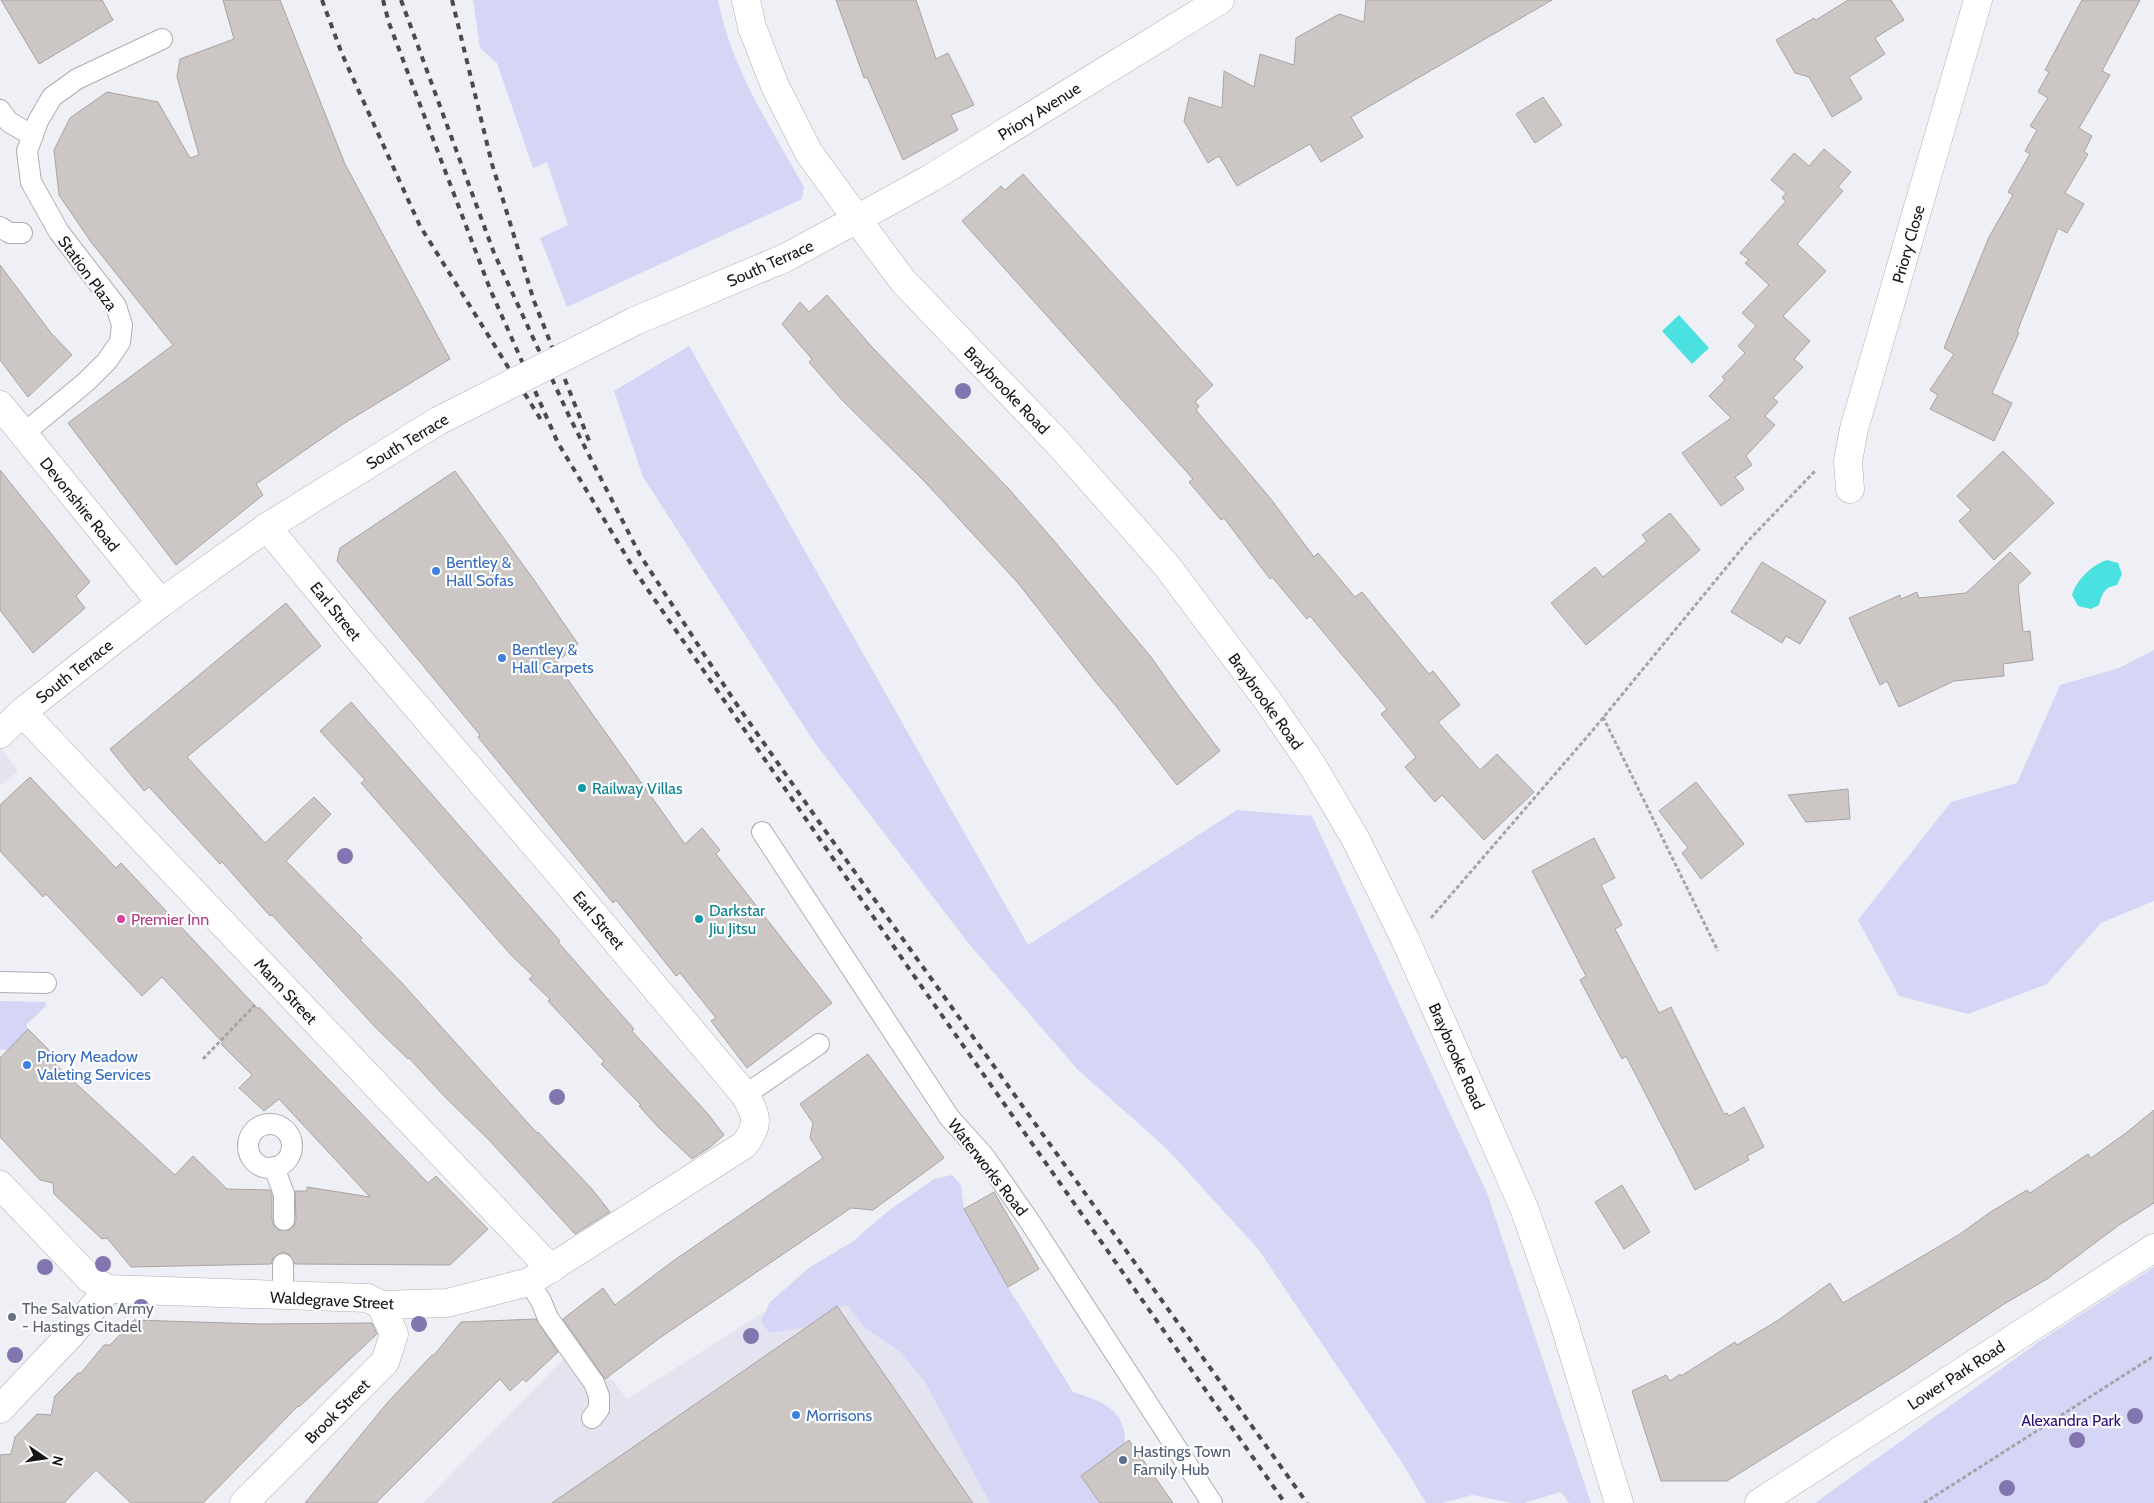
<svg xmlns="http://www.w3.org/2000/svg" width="2154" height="1503" viewBox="0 0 2154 1503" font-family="Cabin,sans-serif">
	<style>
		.built { fill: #e3e4f0 }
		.green { fill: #d5d6f6 }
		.water { fill: #4be1e1 }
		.building { fill: #ccc6c5; stroke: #a9a3a2 }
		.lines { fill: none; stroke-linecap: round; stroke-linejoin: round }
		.service-casing { stroke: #adaeb3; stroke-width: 22 }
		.pedestrian-casing { stroke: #adaeb3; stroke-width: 29 }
		.minor-casing { stroke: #adaeb3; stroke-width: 29 }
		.tertiary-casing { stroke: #adaeb3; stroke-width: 29 }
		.path { stroke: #a4a4a8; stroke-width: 3; stroke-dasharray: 4 2.5; stroke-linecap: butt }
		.service { stroke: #fff; stroke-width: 20 }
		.pedestrian { stroke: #fff; stroke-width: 28 }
		.minor { stroke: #fff; stroke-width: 28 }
		.tertiary { stroke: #fff; stroke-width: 28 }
		.rail { stroke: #4a4a4d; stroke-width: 4; stroke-dasharray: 6 6; stroke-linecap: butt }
		.tertiary-bridge-casing { stroke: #adaeb3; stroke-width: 29; stroke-linecap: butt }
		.tertiary-bridge { stroke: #fff; stroke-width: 28 }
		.tree { fill: #8375af }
		.shop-dot { fill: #3f7fe0; stroke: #fdfdfe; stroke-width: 2 }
		.culture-dot { fill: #0f9aa8; stroke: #fdfdfe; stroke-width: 2 }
		.hotel-dot { fill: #d1479c; stroke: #fdfdfe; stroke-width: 2 }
		.worship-dot { fill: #6b7280; stroke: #fdfdfe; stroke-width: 2 }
		.service-dot { fill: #5c6f8a; stroke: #fdfdfe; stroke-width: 2 }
		.labels { text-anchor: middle; stroke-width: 4.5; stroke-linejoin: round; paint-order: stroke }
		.street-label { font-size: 16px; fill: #171719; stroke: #fdfdfe }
		.shop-label { font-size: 16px; fill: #366cbe; stroke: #fdfdfe; text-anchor: start }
		.culture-label { font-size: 16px; fill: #0d838f; stroke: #fdfdfe; text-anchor: start }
		.hotel-label { font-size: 16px; fill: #b23c85; stroke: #fdfdfe; text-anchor: start }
		.worship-label { font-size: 16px; fill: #5b616d; stroke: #fdfdfe; text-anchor: start }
		.park-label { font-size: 16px; fill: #2b1075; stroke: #fdfdfe }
		.service-label { font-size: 16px; fill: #4e5e75; stroke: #fdfdfe; text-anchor: start }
	</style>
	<rect width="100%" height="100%" fill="#eff0f5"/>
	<!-- built -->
	<path class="built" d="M0,746L18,771L0,786Z
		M864,1248L1048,1503H423L582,1340L627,1399Z"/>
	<!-- green -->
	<path class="green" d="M473,0H718C731,68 771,128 804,187L802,199L567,307L540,238L568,225L547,162L533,168L497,63L480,48Z
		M689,346L1028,945L1237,810L1312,816L1487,1193L1591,1503H1569L1561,1492L1524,1503H1512L1472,1495L1443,1503H1426L1399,1458L1258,1249L1166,1148L1078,1070L969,944L812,739L643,477L614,391Z
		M2154,650V901L2101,923L2047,984L1968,1014L1899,996L1858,920L1951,802L2017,783L2060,685L2119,668Z
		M0,1001L46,1002V1006L26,1025L28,1029L8,1050H0Z
		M952,1175L961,1185L964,1209L1008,1287L1073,1392C1101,1401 1126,1409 1125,1443L1081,1476L1100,1503H990L925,1382L899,1351L864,1327L848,1306H837L807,1327L770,1333L761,1322L770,1302L810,1267L852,1242L887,1212L934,1179Z
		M2154,1267V1503H1815L2037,1343Z"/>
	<!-- water -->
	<path class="water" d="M1679,315L1709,348L1692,364L1662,331Z
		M2107,560L2118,563L2122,574L2117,585C2105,587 2102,593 2099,605L2091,609L2078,606L2072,595C2077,579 2092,565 2107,560Z"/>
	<!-- building -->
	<path class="building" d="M1,0H102L113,20L39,64Z
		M223,0H280L345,164L450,359L343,424L256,484L263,495L176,565L68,423L173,345L91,242L59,195L54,150L70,118L107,92L158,102L190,158L199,155L177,77L180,59L234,39Z
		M836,0H916L936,59L948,53L974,105L951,115L958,130L903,160L867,77L864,78Z
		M1366,0H1552L1351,117L1363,137L1321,162L1310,144L1237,186L1219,156L1208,163L1184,121L1189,97L1222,108L1224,71L1254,87L1260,54L1294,65L1296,38L1339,14L1364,22Z
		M1848,0H1891L1904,20L1875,38L1885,54L1849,77L1862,99L1832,117L1809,77L1795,73L1776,40L1814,18L1816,20Z
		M2082,0H2140L2102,71L2110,75L2079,128L2092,136L2084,152L2088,154L2065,193L2084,204L2067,233L2058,228L2017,332L2019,333L1992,393L2012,403L1994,441L1930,409L1938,395L1930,390L1954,354L1944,348L1989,237L2013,195L2008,192L2030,154L2025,151L2037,130L2030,126L2048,98L2038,92L2049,72L2045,70Z
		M1543,97L1562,125L1535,143L1516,114Z
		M1824,149L1851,172L1838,187L1843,191L1797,244L1826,271L1783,316L1810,341L1794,359L1803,367L1773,398L1778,402L1765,416L1775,425L1746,456L1752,465L1735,477L1744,489L1721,506L1682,453L1731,418L1709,396L1725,380L1722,377L1745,353L1738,346L1756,326L1742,313L1769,285L1745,263L1749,260L1740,253L1786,201L1782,198L1786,193L1771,180L1794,153L1809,166Z
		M1023,174L1213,385L1195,402L1199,406L1196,410L1270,498L1314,557L1318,553L1355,597L1362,592L1429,674L1433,671L1460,705L1438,722L1480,770L1497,754L1534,792L1484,840L1442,795L1435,802L1405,767L1416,757L1381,714L1387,709L1310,616L1307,619L1272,577L1270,579L1224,518L1221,520L1189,482L1193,479L962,221L1001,186L1005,190Z
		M0,265L51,333L72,355L28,397L0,360Z
		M827,295L872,347L1008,488L1055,542L1151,657L1177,694L1220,751L1177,785L1116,706L1094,680L1018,583L925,482L842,400L809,362L812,359L782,324L800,302L809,312Z
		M2003,451L2054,503L1994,560L1959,521L1971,510L1957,496Z
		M0,470L90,582L76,596L85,608L33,653L0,610Z
		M455,471L534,580L578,644L556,663L685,844L702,828L720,850L716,854L832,1003L747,1068L711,1021L716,1018L680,973L676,976L616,900L613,903L478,737L480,735L337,561L340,548Z
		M1670,513L1700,550L1586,645L1551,603L1595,567L1603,577L1647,541L1642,535Z
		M2010,552L2031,573L2018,585L2023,632L2030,631L2033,660L2003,664L2004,676L1954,681L1899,707L1887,681L1880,685L1849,618L1900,595L1901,599L1917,592L1919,598L1966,593Z
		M1762,562L1826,601L1800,644L1786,636L1782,643L1731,612Z
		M286,603L321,646L187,757L265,843L314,797L331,814L286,861L362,938L360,940L401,982L537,1133L538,1132L592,1189L610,1212L575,1234L489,1140L445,1097L409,1058L408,1059L377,1029L272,915L270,916L222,862L220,864L149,787L144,791L110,749Z
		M351,702L560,941L558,942L634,1029L632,1031L708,1114L724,1135L709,1148L692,1159L659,1128L639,1106L641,1105L601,1064L604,1061L548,1001L550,999L529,979L533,976L511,955L361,783L365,780L320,731Z
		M30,777L116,868L121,863L258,1009L259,1007L428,1183L436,1176L488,1229L450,1265L295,1264L289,1254L283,1252L273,1258L271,1264L131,1267L107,1238L102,1239L54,1194L53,1183L40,1180L0,1137V1058L28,1029L59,1060L55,1064L175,1175L193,1156L227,1189L270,1190L272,1196V1220L274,1226L279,1230H289L294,1226L296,1220L295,1191H307V1187L370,1197L279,1099L264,1111L239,1088L252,1075L221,1044L223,1043L162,977L142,996L46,894L43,897L0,851V805Z
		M1696,782L1744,844L1701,879L1682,853L1688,848L1659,811Z
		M1848,789L1850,819L1806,822L1788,795Z
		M1594,838L1615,878L1601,885L1622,925L1615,929L1659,1013L1671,1007L1724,1114L1727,1113L1729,1116L1744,1107L1764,1147L1747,1156L1749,1160L1695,1190L1626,1056L1622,1059L1580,980L1586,976L1532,871Z
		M868,1054L944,1158L873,1210L851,1208L661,1337L605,1379L563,1319L603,1288L615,1305L673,1261L823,1158L810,1138L813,1123L800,1104Z
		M2154,1110V1203L2119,1225L2047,1279L2004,1304L1905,1370L1727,1481H1661L1632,1391L1666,1375L1670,1381L1680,1374L1681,1376L1735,1342L1737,1345L1777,1321L1830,1283L1843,1303L1960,1234L1989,1213L2027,1190L2030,1193L2088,1154L2091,1158L2126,1133Z
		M1622,1185L1650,1232L1624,1249L1595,1202Z
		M994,1192L1039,1269L1008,1287L964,1209Z
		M837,1306L973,1503H552L807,1327Z
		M536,1319L558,1352L526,1382L523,1379L510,1391L500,1379L376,1503H305L388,1402L432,1355H434L461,1322Z
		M134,1320L260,1324L372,1323L377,1334L299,1407L298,1406L203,1503H131L96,1470L64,1503H0V1455L11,1454L15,1437L37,1414L51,1415L55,1396L78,1373H81L104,1345H110Z
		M1129,1440L1173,1503H1100L1081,1476Z"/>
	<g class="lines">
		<defs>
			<path id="service" d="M0,110L9,122L33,136
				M0,227L10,233H22
				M23,434L86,382L107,361L120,342L122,325L116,306L59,232L31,182L27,151L38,121L52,97L77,79L162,39
				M762,832L949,1117L984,1156L1030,1222L1212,1503
				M0,982L46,983
				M745,1095L819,1044
				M248 1146a22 22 0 1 1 44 0a22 22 0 1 1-44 0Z
				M274,1167L284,1194V1220
				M529,1282L541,1301L548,1318L594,1383L599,1396V1409L592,1418
				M283,1296V1264"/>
			<path id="pedestrian" d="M4,1405L72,1333"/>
			<path id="minor" d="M857,219L931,178L1220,0
				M1850,489L1848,461L1854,429L1978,0
				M22,712L551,1269
				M0,1185L90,1279L108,1289L368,1298L381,1305L447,1303L529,1282L744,1145C760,1125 757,1116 745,1095L565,880L363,644L267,527
				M72,1333L108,1289
				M0,1409L4,1405
				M244,1503L385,1362L394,1334L381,1305
				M1759,1503L2154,1248"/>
			<path id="tertiary" d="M746,0L752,27L775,86L809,153L857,219L903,281L1059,444L1167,566L1268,701L1312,765L1355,838L1405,939L1524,1208L1561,1313L1619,1503
				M635,321L785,258L857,219
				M0,405L161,603
				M0,734L22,712L161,603L267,527L438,421"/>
		</defs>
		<!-- service casing -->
		<use href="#service" class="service-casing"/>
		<!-- pedestrian casing -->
		<use href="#pedestrian" class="pedestrian-casing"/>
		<!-- minor casing -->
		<use href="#minor" class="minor-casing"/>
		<!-- tertiary casing -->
		<use href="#tertiary" class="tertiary-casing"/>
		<!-- path -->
		<path class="path" d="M1603,717L1718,951
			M1431,918L1593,730L1748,541L1816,470
			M203,1059L255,1005
			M1924,1503L2154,1356"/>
		<!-- service -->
		<use href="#service" class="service"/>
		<!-- pedestrian -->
		<use href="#pedestrian" class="pedestrian"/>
		<!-- minor -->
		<use href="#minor" class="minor"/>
		<!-- tertiary -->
		<use href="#tertiary" class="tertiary"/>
		<!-- rail -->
		<path class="rail" d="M322,0L342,54L420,226L543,423
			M383,0L389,23L490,289L558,443L637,574L910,970L1285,1503
			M401,0L494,253L570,418L640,555L733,699L824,829L1307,1503
			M452,0L492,164L534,301L590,443"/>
		<defs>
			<path id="tertiary-bridge" d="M438,421L635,321"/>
		</defs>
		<!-- tertiary-bridge casing -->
		<use href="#tertiary-bridge" class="tertiary-bridge-casing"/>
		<!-- tertiary-bridge -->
		<use href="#tertiary-bridge" class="tertiary-bridge"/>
	</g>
	<!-- trees -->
	<g class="tree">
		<circle cx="963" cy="391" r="8"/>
		<circle cx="345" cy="856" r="8"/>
		<circle cx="557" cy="1097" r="8"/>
		<circle cx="103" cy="1264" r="8"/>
		<circle cx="45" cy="1267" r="8"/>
		<circle cx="141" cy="1307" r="8"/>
		<circle cx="419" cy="1324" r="8"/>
		<circle cx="751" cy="1336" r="8"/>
		<circle cx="15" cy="1355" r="8"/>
		<circle cx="2135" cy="1416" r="8"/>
		<circle cx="2077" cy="1440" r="8"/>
		<circle cx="2007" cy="1488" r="8"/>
	</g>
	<!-- markers -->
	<g class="shop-dot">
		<circle cx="436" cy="571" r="5"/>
		<circle cx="502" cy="658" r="5"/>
		<circle cx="27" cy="1065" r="5"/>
		<circle cx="796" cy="1415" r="5"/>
	</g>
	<g class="culture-dot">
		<circle cx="582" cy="788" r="5"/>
		<circle cx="699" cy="919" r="5"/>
	</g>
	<circle class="hotel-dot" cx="121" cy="919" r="5"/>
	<circle class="worship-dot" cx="12" cy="1317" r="5"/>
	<circle class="service-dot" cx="1123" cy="1460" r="5"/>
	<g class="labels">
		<!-- street labels -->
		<g class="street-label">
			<text transform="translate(1039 111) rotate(-32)" y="6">Priory Avenue</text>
			<text transform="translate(1908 244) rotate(-74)" y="6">Priory Close</text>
			<text transform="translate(770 263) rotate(-24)" y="6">South Terrace</text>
			<text transform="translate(88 273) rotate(54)" y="6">Station Plaza</text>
			<text transform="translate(1007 390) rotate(46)" y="6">Braybrooke Road</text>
			<text transform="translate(407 441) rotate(-31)" y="6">South Terrace</text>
			<text transform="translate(80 504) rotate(51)" y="6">Devonshire Road</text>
			<text transform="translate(336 611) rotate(51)" y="6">Earl Street</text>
			<text transform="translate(74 671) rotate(-38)" y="6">South Terrace</text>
			<text transform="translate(1266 701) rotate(54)" y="6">Braybrooke Road</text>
			<text transform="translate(599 920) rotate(50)" y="6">Earl Street</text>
			<text transform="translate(286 991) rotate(47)" y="6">Mann Street</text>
			<text transform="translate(1457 1056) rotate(66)" y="6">Braybrooke Road</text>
			<text transform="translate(988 1167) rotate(52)" y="6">Waterworks Road</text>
			<text transform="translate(332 1300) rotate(3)" y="6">Waldegrave Street</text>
			<text transform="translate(1956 1375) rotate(-33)" y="6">Lower Park Road</text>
			<text transform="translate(337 1411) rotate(-45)" y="6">Brook Street</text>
		</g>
		<!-- shop labels -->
		<g class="shop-label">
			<text x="446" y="568">Bentley &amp;<tspan x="446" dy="18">Hall Sofas</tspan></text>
			<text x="512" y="655">Bentley &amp;<tspan x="512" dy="18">Hall Carpets</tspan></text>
			<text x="37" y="1062">Priory Meadow<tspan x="37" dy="18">Valeting Services</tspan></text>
			<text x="806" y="1421">Morrisons</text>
		</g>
		<!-- culture labels -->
		<g class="culture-label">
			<text x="592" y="794">Railway Villas</text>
			<text x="709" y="916">Darkstar<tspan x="709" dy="18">Jiu Jitsu</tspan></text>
		</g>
		<!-- hotel labels -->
		<g class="hotel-label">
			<text x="131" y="925">Premier Inn</text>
		</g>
		<!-- worship labels -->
		<g class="worship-label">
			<text x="22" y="1314">The Salvation Army<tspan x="22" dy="18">- Hastings Citadel</tspan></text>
		</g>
		<!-- park labels -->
		<g class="park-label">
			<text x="2071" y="1426">Alexandra Park</text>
		</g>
		<!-- service labels -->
		<g class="service-label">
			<text x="1133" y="1457">Hastings Town<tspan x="1133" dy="18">Family Hub</tspan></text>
		</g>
	</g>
	<!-- north arrow -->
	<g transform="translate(45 1458) rotate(103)" stroke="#fdfdfe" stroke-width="4" paint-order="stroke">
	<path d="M0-4L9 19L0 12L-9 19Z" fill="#171719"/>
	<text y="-8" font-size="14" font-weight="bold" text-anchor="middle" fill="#171719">N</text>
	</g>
</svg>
